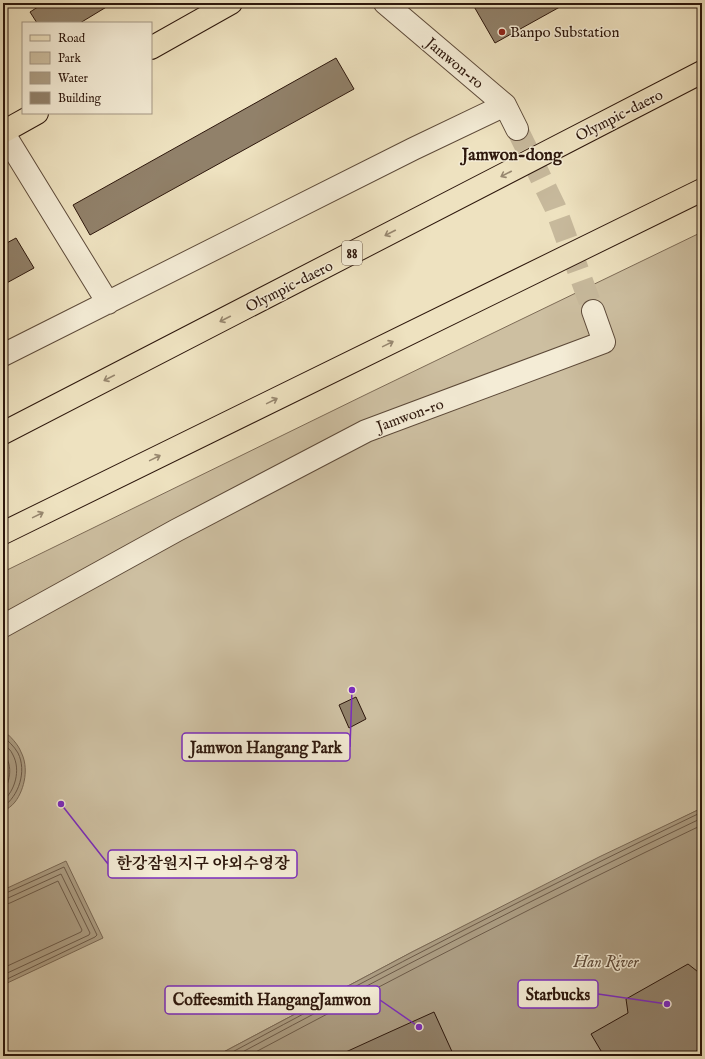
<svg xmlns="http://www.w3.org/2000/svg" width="705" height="1059" viewBox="0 0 705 1059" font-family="'IM FELL English','Noto Serif KR',serif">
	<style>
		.green { fill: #cdbfa1; stroke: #7d6b56 }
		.water { fill: #ac9d83; stroke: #796753 }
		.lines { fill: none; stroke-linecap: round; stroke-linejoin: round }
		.shore { stroke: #6c5a48; stroke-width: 1 }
		.building { fill: #91816a; stroke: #2d170c }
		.minor-tunnel { stroke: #c7b99c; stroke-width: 22; stroke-dasharray: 22 11; stroke-linecap: butt }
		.minor-casing { stroke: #5d4a39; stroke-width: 24 }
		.major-casing { stroke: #2d170c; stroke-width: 24 }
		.highway-casing { stroke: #2d170c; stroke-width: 24 }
		.minor { stroke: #f4ecd6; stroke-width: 22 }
		.major { stroke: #eee2c0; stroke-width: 22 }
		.highway { stroke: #eee2c0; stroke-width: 22 }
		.oneway { stroke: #97876f }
		.poi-dot { fill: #8f2418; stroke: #f4ecd6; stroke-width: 1.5 }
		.labels { text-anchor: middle; stroke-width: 3; stroke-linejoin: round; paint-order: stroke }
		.shield { fill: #f4ecd6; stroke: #695749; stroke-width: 1 }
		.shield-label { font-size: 14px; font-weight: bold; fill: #2d170c }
		.poi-label { font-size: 15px; fill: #2d170c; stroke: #f4ecd6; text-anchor: start }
		.street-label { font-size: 15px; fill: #2d170c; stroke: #f4ecd6 }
		.water-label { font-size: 16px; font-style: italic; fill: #604d3c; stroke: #f4ecd6 }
		.quarter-label { font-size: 17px; font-weight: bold; fill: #2d170c; stroke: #f4ecd6 }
		.leader { fill: none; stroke: #7b2cbf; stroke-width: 1.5 }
		.callout-dot { fill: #7b2cbf; stroke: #f4ecd6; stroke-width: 1.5 }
		.callout { fill: #f4ecd6; stroke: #7b2cbf; stroke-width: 1.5 }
		.callout-label { font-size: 16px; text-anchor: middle; font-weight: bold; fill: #2d170c }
	</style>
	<rect width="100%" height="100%" fill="#eee2c0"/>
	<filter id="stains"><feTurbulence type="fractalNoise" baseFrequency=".005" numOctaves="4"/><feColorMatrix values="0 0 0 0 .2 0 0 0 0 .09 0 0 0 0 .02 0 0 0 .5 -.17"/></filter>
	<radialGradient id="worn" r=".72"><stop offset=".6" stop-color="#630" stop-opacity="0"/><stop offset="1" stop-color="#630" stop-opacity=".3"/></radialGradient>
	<!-- green -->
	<path class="green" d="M702,232V808L412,952L216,1056H3V572L369,393Z"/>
	<!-- water -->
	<path class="water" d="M3,730C10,736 18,744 21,752C29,767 25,789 15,802C12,806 7,809 3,812Z
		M702,808V1056H216L412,952L599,857Z
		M66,861L103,938L3,985V890Z"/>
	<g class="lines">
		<!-- shore -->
		<path class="shore" d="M3,736C8,741 14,746 18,753C27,771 19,796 3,807
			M3,743C7,747 11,750 13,755C21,770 15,791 3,801
			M3,752C13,764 11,780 3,793
			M3,894L6,893L64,867L97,935L95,937L3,981
			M3,899L8,898L61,874L90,933L89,935L3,975
			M3,905L10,903L58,881L82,930L81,932L3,968
			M225,1056C382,971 541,889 702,812
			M235,1056C389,973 544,893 702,818
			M248,1056C398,976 549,898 702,825"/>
	</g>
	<!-- building -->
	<path class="building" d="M44,3H113L80,23H37L30,12Z
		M472,3H567L495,43Z
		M336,58L354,89L90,235L73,205Z
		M16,238L34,268L3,285V245Z
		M356,697L366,719L349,728L339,705Z
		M688,964L702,975V1048L688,1056H604L591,1034L628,1013L626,999Z
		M434,1012L454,1056H337L383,1035Z"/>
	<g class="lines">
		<!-- minor-tunnel -->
		<path class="minor-tunnel" d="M517,129L555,207L593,311"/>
		<defs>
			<path id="minor" d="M385,3L505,105L517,129
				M3,132L108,303
				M3,355L413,149L505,105
				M3,626L177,530L366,431L604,342L593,311"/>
			<path id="major" d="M151,48L231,3
				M3,132L37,113"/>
			<path id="highway" d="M3,433L702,72
				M3,533L702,190"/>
		</defs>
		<!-- minor casing -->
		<use href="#minor" class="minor-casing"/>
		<!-- major casing -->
		<use href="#major" class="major-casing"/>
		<!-- highway casing -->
		<use href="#highway" class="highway-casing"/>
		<!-- minor -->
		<use href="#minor" class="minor"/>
		<!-- major -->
		<use href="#major" class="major"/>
		<!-- highway -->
		<use href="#highway" class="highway"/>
	</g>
	<!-- one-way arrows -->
	<defs><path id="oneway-shaft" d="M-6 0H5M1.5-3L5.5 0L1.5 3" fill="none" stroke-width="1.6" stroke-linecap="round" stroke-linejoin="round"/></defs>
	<g class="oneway">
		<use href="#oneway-shaft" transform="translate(506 174) rotate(153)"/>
		<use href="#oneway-shaft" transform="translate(390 233) rotate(153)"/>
		<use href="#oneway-shaft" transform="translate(225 319) rotate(153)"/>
		<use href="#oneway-shaft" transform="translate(388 344) rotate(-26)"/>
		<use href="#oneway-shaft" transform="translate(109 378) rotate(153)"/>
		<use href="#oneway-shaft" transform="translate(272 401) rotate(-26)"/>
		<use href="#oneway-shaft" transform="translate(155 458) rotate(-26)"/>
		<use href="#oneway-shaft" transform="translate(38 515) rotate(-26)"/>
	</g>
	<!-- markers -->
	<circle class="poi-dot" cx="502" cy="32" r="4"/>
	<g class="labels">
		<!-- shield labels -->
		<rect class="shield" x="342" y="241" width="20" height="24" rx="3"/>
		<g class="shield-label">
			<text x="352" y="258">88</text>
		</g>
		<!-- poi labels -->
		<g class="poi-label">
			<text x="510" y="37">Banpo Substation</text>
		</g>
		<!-- street labels -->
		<g class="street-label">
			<text transform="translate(455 63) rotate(40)" y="5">Jamwon-ro</text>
			<text transform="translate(619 115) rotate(-27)" y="5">Olympic-daero</text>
			<text transform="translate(289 286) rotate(-27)" y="5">Olympic-daero</text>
			<text transform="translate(410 415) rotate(-20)" y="5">Jamwon-ro</text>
		</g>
		<!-- water labels -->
		<g class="water-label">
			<text x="606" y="967">Han River</text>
		</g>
		<!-- quarter labels -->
		<g class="quarter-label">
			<text x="512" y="160">Jamwon-dong</text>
		</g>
	</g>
	<!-- callouts -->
	<path class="leader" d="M352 690L350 747M61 804L108 864M667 1004L598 994M419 1027L380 1000"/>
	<g class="callout-dot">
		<circle cx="352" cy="690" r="4"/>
		<circle cx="61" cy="804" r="4"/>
		<circle cx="667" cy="1004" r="4"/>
		<circle cx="419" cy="1027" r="4"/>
	</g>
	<g class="callout">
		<rect x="182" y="733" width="168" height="28" rx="4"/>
		<rect x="108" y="850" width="189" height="28" rx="4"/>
		<rect x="518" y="980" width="80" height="28" rx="4"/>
		<rect x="165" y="986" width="215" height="28" rx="4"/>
	</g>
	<g class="callout-label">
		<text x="266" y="753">Jamwon Hangang Park</text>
		<text x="203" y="869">한강잠원지구 야외수영장</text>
		<text x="558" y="1000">Starbucks</text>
		<text x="272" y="1005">Coffeesmith HangangJamwon</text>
	</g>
	<!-- margin -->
	<rect width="705" height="1059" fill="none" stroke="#eee2c0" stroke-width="16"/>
	<rect x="4" y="4" width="697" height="1051" fill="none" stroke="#2d170c" stroke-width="2"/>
	<rect x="8" y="8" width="689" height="1043" fill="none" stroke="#2d170c"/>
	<!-- legend -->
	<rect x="22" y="22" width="130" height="92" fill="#f4ecd6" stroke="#a49785"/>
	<rect x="30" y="35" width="20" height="6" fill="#eee2c0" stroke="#a49785"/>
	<text x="58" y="42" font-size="12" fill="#2d170c">Road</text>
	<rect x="30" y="52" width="20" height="12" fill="#cdbfa1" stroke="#a49785"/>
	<text x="58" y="62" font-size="12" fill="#2d170c">Park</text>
	<rect x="30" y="72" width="20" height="12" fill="#ac9d83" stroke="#a49785"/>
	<text x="58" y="82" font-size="12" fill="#2d170c">Water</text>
	<rect x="30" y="92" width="20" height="12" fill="#91816a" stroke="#a49785"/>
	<text x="58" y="102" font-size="12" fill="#2d170c">Building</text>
	<rect width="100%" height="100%" filter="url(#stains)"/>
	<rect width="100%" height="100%" fill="url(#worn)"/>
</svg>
